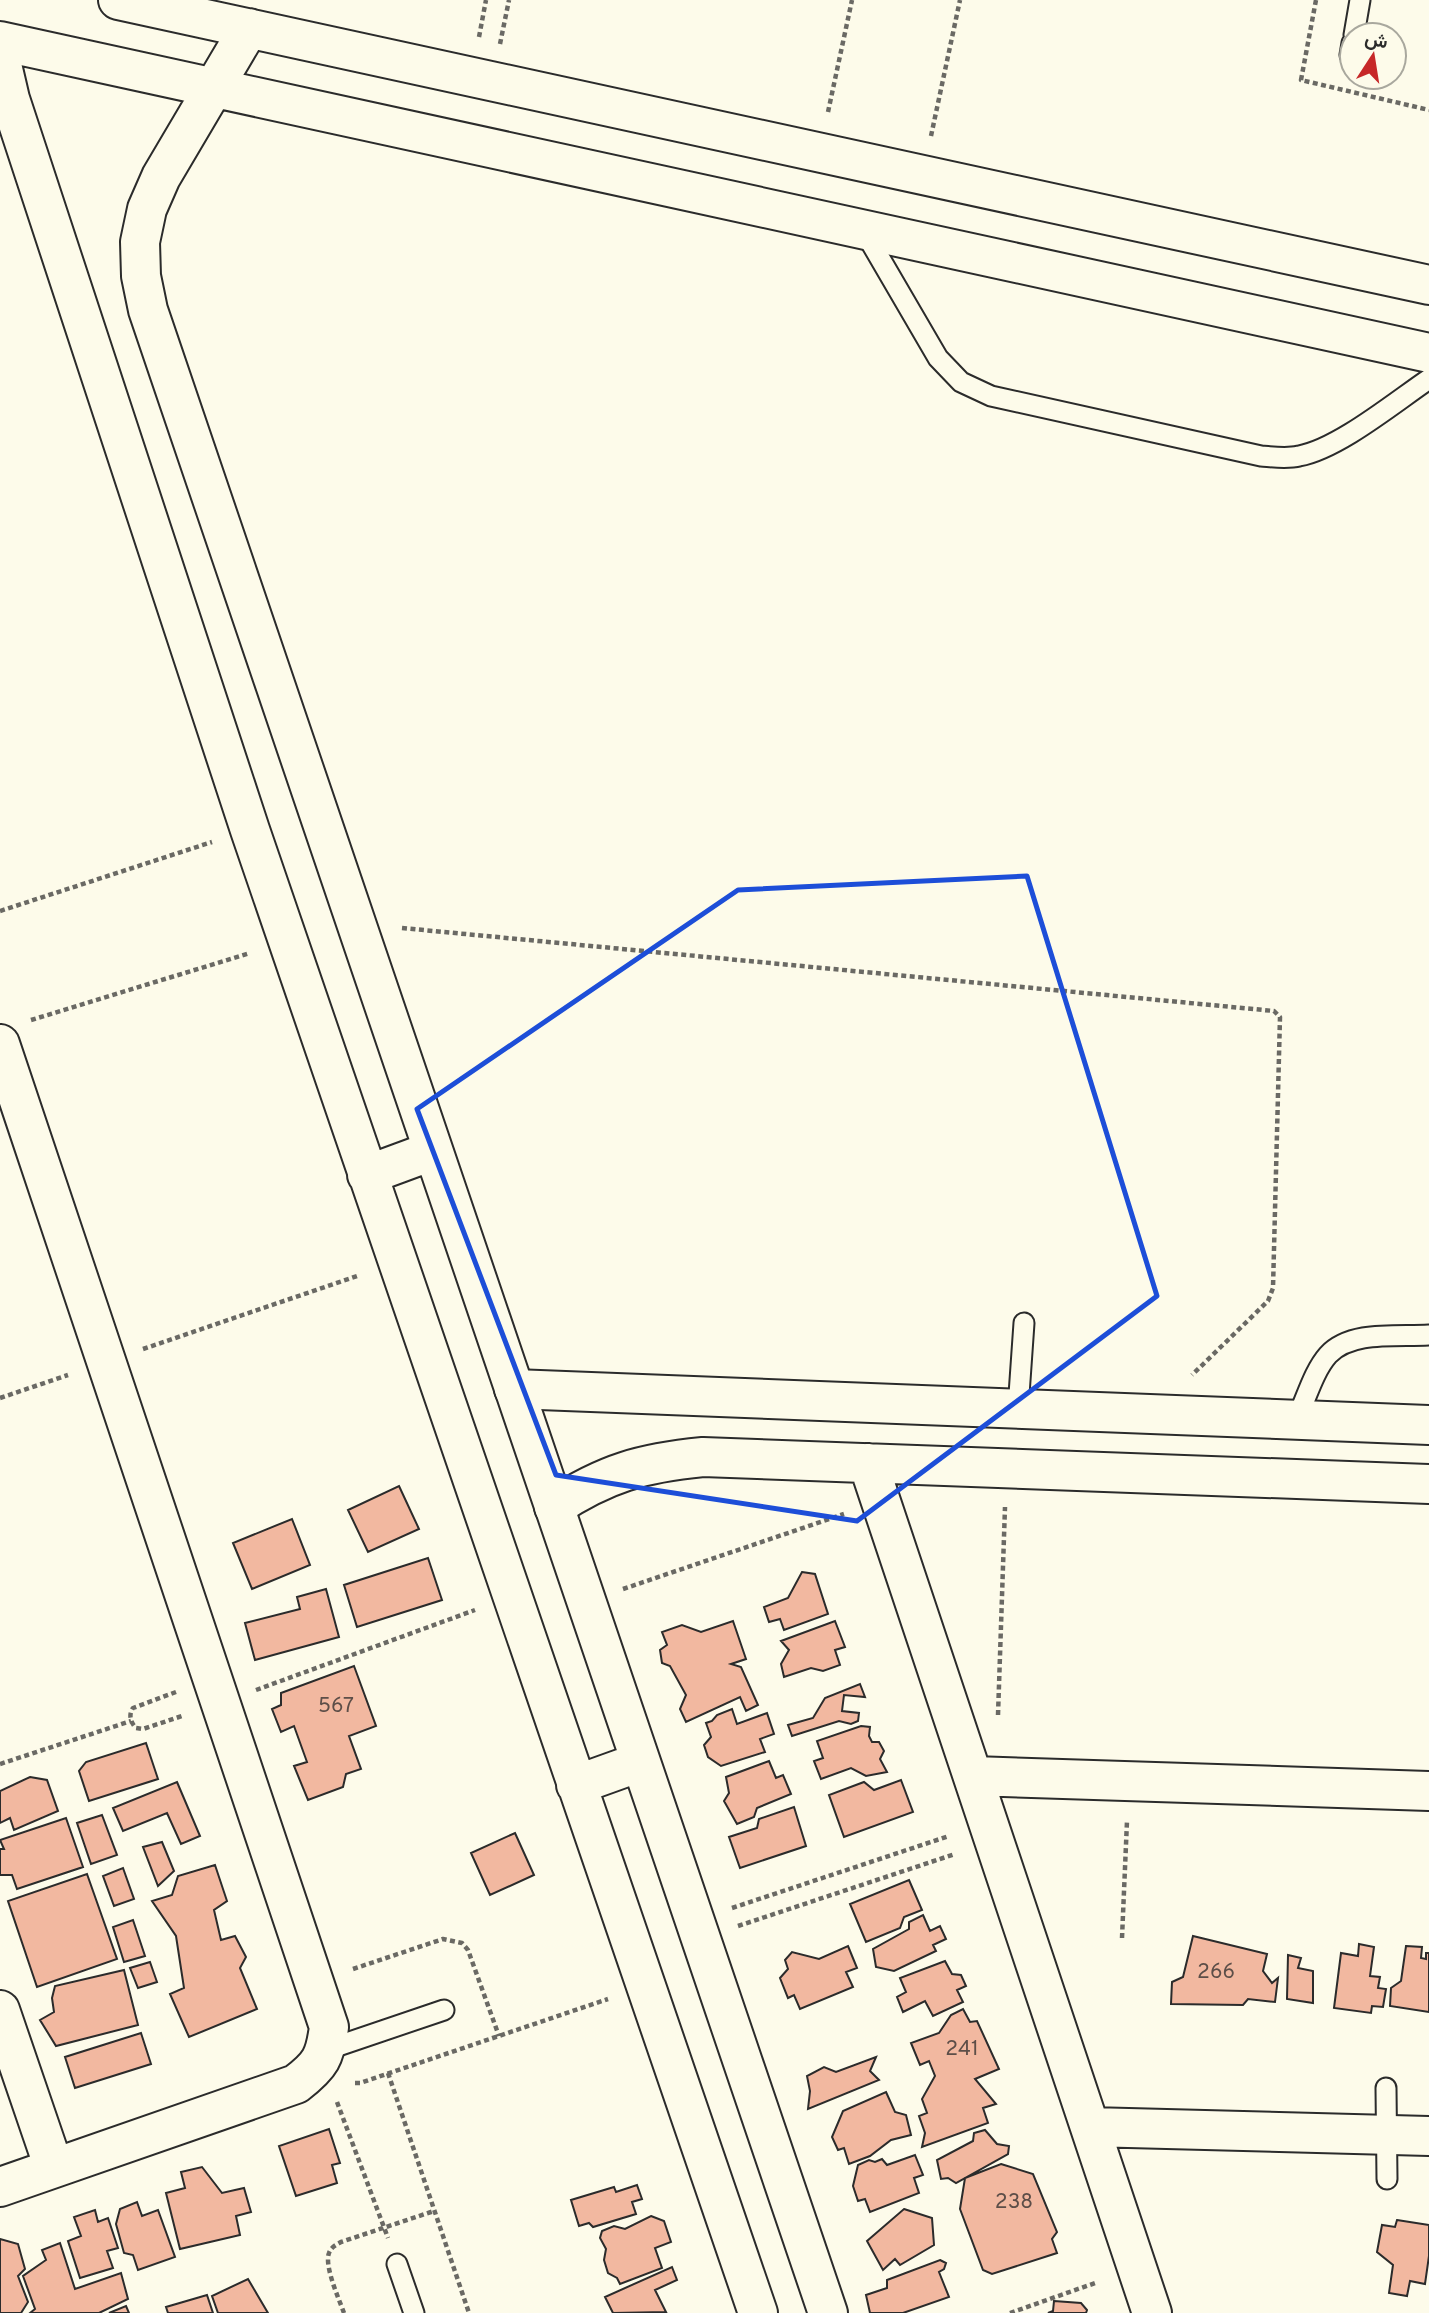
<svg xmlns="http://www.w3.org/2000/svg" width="1429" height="2313" viewBox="0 0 1429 2313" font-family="Overpass,Vazirmatn,sans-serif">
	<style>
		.building { fill: #f2b8a0; stroke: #2b2b2b; stroke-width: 2 }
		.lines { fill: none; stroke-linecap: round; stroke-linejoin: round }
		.service-casing { stroke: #2b2b2b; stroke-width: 23 }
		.minor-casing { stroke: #2b2b2b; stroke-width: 42 }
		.tertiary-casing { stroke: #2b2b2b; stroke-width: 42 }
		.path { stroke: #6a6964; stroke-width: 4.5; stroke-dasharray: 5 3.5; stroke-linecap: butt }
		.service { stroke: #fdfbea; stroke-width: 19 }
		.minor { stroke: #fdfbea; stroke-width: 38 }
		.tertiary { stroke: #fdfbea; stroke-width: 38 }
		.marked { fill: none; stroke: #1d4ed8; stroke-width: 5; stroke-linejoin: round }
		.labels { text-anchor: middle; stroke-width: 5; stroke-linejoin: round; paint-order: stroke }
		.number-label { font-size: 21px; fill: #5d4e48 }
	</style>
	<rect width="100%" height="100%" fill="#fdfbea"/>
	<!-- building -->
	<path class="building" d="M399,1486L419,1529L368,1552L348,1510Z
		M292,1519L310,1565L252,1589L233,1543Z
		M428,1558L442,1600L357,1627L344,1585Z
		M802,1572L815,1574L828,1614L784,1630L780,1619L769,1622L764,1607L788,1598Z
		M326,1589L339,1637L255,1660L245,1623L300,1609L297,1597Z
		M733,1621L746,1659L731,1664L741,1667L758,1705L746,1711L740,1697L686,1722L680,1709L686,1695L670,1666L662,1663L660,1650L667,1645L662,1632L682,1625L701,1632Z
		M835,1621L845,1647L835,1650L840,1665L823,1671L811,1668L784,1677L781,1664L789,1650L781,1641Z
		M354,1666L376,1726L349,1736L361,1769L346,1774L343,1787L308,1800L294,1766L307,1762L294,1726L281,1732L272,1709L281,1705V1693Z
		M860,1684L865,1697L844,1695L842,1711L859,1713L858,1721L851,1724L839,1721L792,1736L788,1725L813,1718L825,1698Z
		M732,1709L737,1724L767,1713L774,1734L760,1739L765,1752L721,1766L708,1757L704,1745L711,1737L706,1723L712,1721L717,1715Z
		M861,1726L870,1727L869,1736L872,1742H879L884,1751L880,1759L887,1772L866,1776L851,1768L821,1779L814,1761L823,1758L817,1741Z
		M146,1743L158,1779L89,1801L79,1771L86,1762Z
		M769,1761L776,1778L783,1775L791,1794L757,1808L754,1817L737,1824L724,1801L729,1793L726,1777Z
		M30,1777L47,1780L58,1811L14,1830L10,1818L0,1823V1791Z
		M901,1780L913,1812L844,1837L829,1795L864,1782L874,1790Z
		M177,1782L200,1836L181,1844L167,1813L123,1831L113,1808Z
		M794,1807L806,1846L740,1868L729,1837L757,1828L759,1819Z
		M102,1815L117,1855L91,1864L77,1823Z
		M66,1818L83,1867L17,1889L12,1875H0V1849H4L0,1840Z
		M515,1833L534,1875L490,1895L471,1853Z
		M162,1842L174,1871L158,1886L143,1847Z
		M215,1865L227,1901L214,1910L221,1940L235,1936L246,1957L240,1968L257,2009L189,2037L170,1994L184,1988L176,1936L152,1901L172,1895L178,1876Z
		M123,1868L134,1899L114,1906L103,1876Z
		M87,1874L117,1959L37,1987L8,1901Z
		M909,1880L922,1910L904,1917L900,1928L866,1942L850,1904Z
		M923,1915L930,1931L940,1926L946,1939L933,1945L936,1951L894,1971L876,1967L873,1949L909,1929V1922Z
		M133,1920L145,1956L124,1962L113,1927Z
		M1193,1936L1267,1954L1263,1971L1272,1983L1278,1978L1275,2002L1248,1999L1243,2005L1171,2004L1172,1982L1183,1977Z
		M1359,1944L1374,1947L1370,1976L1380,1977L1378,1988L1386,1989L1383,2007L1372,2006L1371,2013L1334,2008L1341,1953L1358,1956Z
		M848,1946L857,1968L846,1972L853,1987L800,2009L794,1995L788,1998L780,1978L788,1969L785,1960L792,1952L819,1959Z
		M1406,1946L1422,1947L1421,1958L1426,1959V1953H1429V2012L1390,2006L1391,1988L1401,1981Z
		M1288,1955L1301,1958L1298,1968L1313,1971V2003L1287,1999Z
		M945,1961L952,1974L961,1975L966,1986L957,1990L963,2002L933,2016L925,2001L903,2012L897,1997L906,1992L900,1978Z
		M150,1962L157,1982L138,1988L130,1968Z
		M124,1970L138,2025L56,2046L40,2020L54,2012L52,1998L55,1986Z
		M963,2009L970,2022L977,2021L999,2069L975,2079L996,2104L983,2108L988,2123L922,2147L925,2133L919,2116L927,2113L922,2099L935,2076L929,2061L920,2065L911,2043L939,2033L951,2015Z
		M141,2033L151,2064L75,2088L65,2057Z
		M876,2057L870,2071L879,2080L808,2109L810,2091L807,2076L824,2067L836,2072Z
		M886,2092L895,2112L906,2115L911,2135L891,2140L870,2156L849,2164L844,2148L838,2150L832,2137L843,2111Z
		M329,2129L340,2163L332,2165L337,2183L296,2196L279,2146Z
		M985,2130L997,2144L1009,2146L1008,2154L956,2183L948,2178L941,2179L937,2160L973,2141L974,2133Z
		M915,2155L923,2175L914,2178L919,2193L870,2212L865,2199L858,2201L853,2186L858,2165L869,2160L875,2162L882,2159L887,2165Z
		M1001,2164L1033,2174L1057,2232L1052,2239L1057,2253L992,2274L983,2270L960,2209L965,2178Z
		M202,2167L222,2193L244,2188L251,2212L236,2216L240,2235L180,2249L166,2193L185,2188L181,2172Z
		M637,2185L642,2199L632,2202L636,2214L593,2227L589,2223L579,2226L571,2200L614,2187L616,2192Z
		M137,2202L142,2216L158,2210L175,2257L138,2270L133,2255L124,2253L116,2224L120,2209Z
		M904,2209L932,2218L934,2245L900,2265L895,2259L883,2270L867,2241Z
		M95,2210L98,2222L108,2218L118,2248L107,2251L113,2268L80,2278L68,2241L81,2236L74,2217Z
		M651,2216L664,2221L671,2242L655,2248L662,2268L620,2284L617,2278L608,2273L604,2260L606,2249L600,2238L602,2231L614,2226L625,2229Z
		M1397,2220L1429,2225V2256L1425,2284L1410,2281L1407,2296L1389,2293L1393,2265L1377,2252L1382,2225L1395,2227Z
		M0,2239L18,2244L25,2269L18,2276L28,2302L21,2313H0Z
		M60,2243L75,2289L121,2273L128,2299L99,2313H30L35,2309L23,2276L46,2260L42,2250Z
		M940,2260L946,2263L944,2269L939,2272L949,2297L903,2313H870L866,2295L887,2288V2280Z
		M672,2267L677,2280L655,2290L666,2312L613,2313L605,2297Z
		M248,2279L268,2313H218L212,2296Z
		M207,2295L213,2313H168L166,2307Z
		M1054,2301L1081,2303L1087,2310L1086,2313H1048L1053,2311Z
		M126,2306L129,2313H109Z"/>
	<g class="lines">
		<defs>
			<path id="service" d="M1354,35L1360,0
				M1350,55L1352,43
				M864,231L938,358L961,382L991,396L1261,456C1274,457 1287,459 1299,456C1338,449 1395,402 1429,379
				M1018,1409L1024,1323
				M1296,1420C1306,1400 1313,1372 1328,1355C1351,1330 1398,1337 1429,1335
				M326,2050L444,2010
				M1386,2088L1387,2179
				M397,2264L414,2313"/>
			<path id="minor" d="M0,1044L329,2027C325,2057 321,2065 296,2084L0,2187
				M514,1389L1429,1425
				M868,1463L1152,2313
				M554,1507C606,1473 642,1463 703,1457L1429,1484
				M973,1776L1429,1791
				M0,2010L54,2168
				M1090,2127L1429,2136"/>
			<path id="tertiary" d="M118,0L1429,285
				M249,28L161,177L147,209L140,242L141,276L148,310L828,2313
				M0,41L1429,353
				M0,56L10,99L250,830L758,2313
				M367,1175L432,1151
				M576,1785L640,1762"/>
		</defs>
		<!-- service casing -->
		<use href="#service" class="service-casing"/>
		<!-- minor casing -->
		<use href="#minor" class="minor-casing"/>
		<!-- tertiary casing -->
		<use href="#tertiary" class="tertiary-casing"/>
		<!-- path -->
		<path class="path" d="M1316,0L1301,80L1429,110
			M479,37L486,0
			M500,44L509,0
			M828,112L852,0
			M931,136L960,0
			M0,911L212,842
			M402,928L1274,1011L1280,1017L1273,1288L1268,1301L1192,1375
			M31,1020L250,953
			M143,1349L360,1275
			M0,1398L68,1375
			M623,1589L844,1514
			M256,1690L475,1610
			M176,1692L133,1708C128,1715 131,1723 136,1728L143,1729L182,1716
			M998,1715L1005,1507
			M0,1764L131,1721
			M732,1908L949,1836
			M738,1926L955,1854
			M1122,1938L1127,1821
			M353,1969L443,1939L462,1943L468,1950L499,2036
			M388,2073L469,2313
			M355,2083H360L608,1999
			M337,2102L388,2238
			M344,2313C339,2299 324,2266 329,2253C331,2247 336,2245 341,2242L434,2211
			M1010,2313L1098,2282"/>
		<!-- service -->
		<use href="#service" class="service"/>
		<!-- minor -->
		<use href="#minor" class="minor"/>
		<!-- tertiary -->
		<use href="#tertiary" class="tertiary"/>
	</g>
	<!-- marked area -->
	<path class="marked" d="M1027,876L1157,1296L857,1521L556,1475L417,1109L738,890Z"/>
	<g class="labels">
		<!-- number labels -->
		<g class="number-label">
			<text x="336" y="1712">567</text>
			<text x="1216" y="1978">266</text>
			<text x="962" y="2055">241</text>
			<text x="1014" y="2208">238</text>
		</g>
	</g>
	<!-- north arrow -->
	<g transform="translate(1373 56) rotate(12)"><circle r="33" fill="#fdfbea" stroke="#a9a89e" stroke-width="2"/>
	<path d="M0-5L12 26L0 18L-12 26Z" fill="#c62828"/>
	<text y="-10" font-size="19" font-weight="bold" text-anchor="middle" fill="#2b2b2b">ش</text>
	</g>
</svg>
